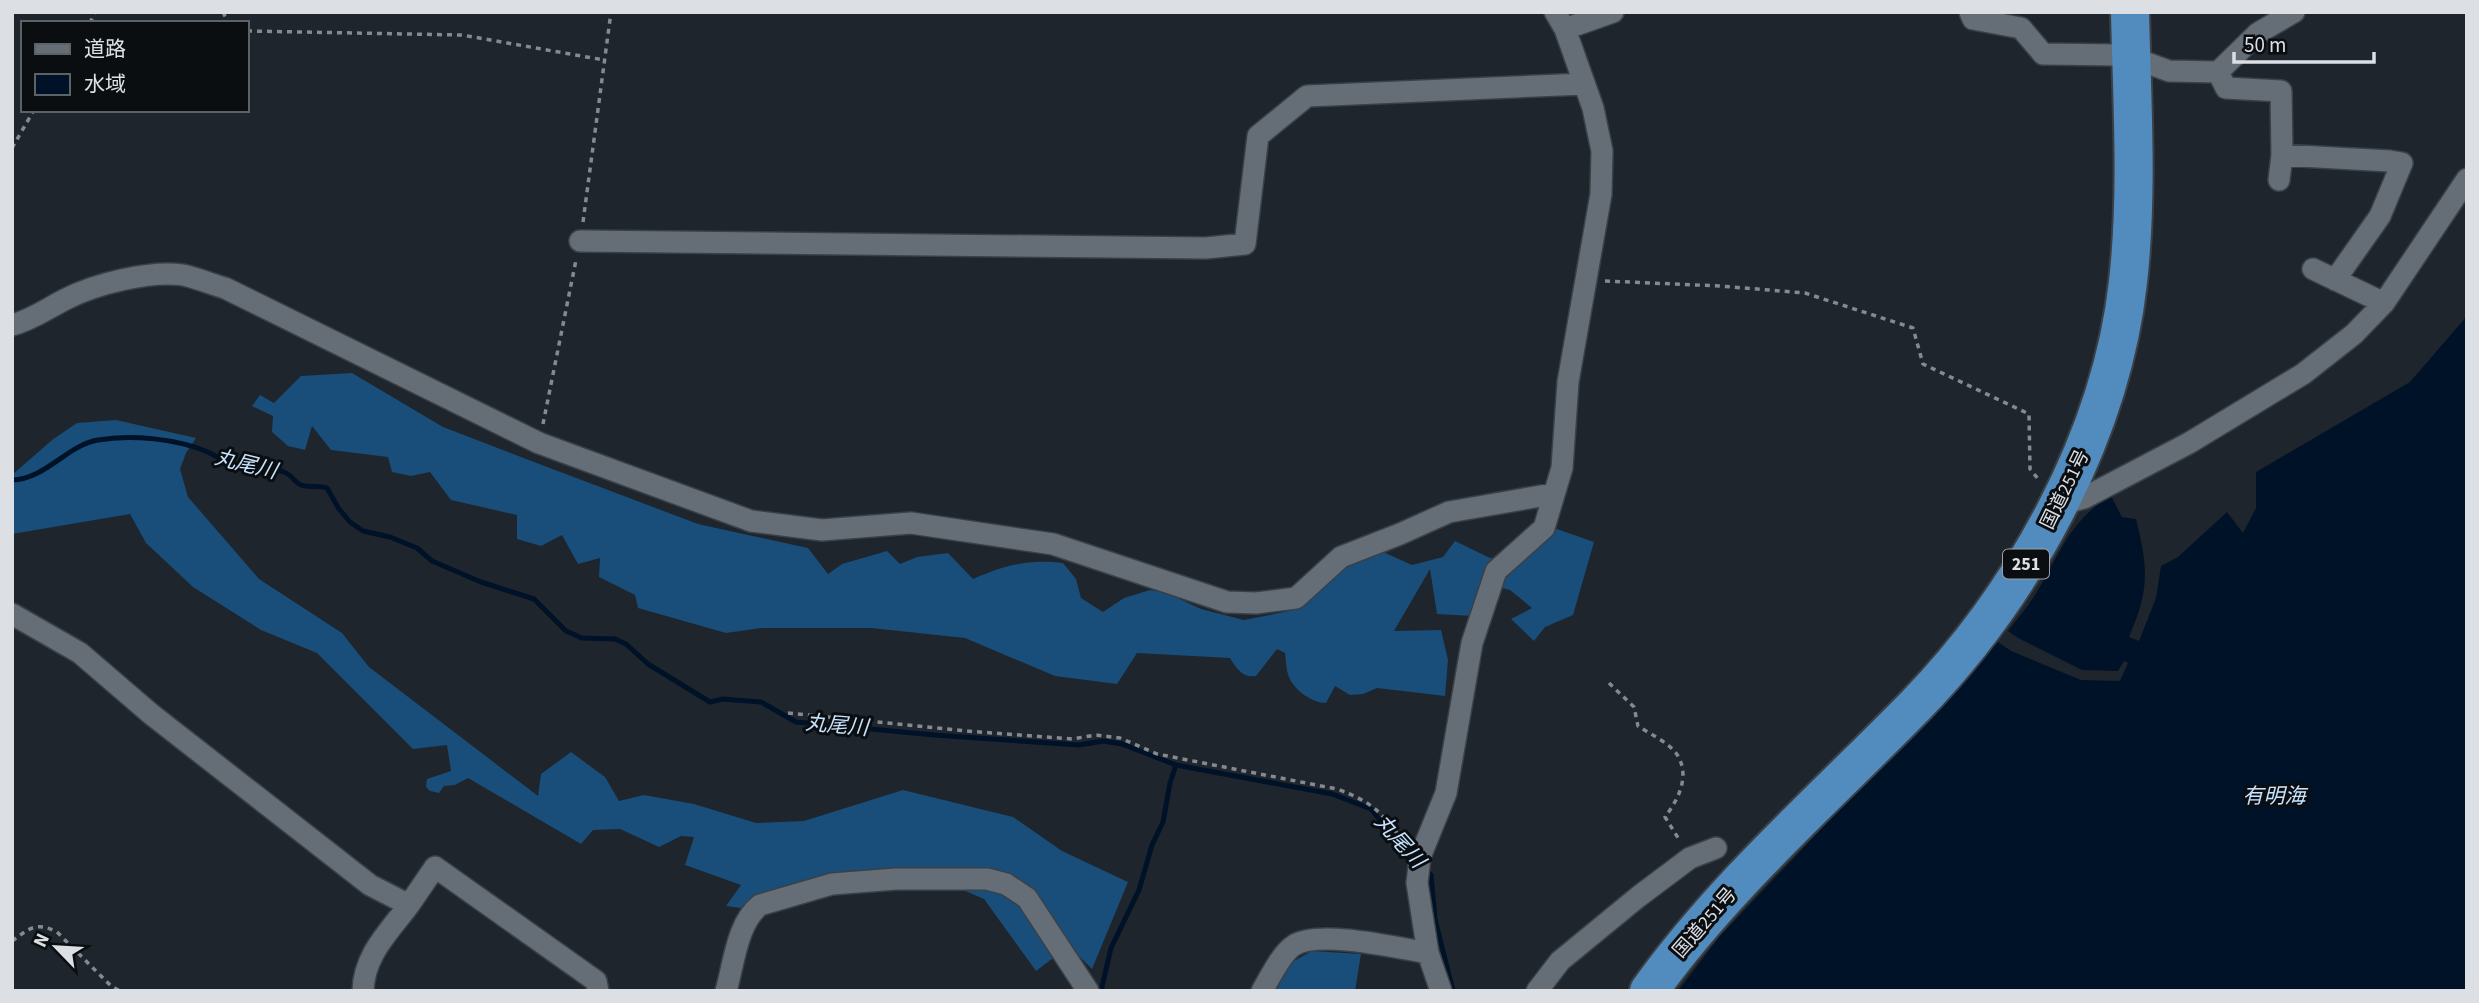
<svg xmlns="http://www.w3.org/2000/svg" width="2479" height="1003" viewBox="0 0 2479 1003" font-family="'Source Sans 3','Noto Sans JP',sans-serif">
	<style>
		.forest { fill: #184e79 }
		.water { fill: #001228 }
		.lines { fill: none; stroke-linecap: round; stroke-linejoin: round }
		.stream { stroke: #001228; stroke-width: 5 }
		.street-casing { stroke: #3b4046; stroke-width: 24 }
		.highway-casing { stroke: #3b4046; stroke-width: 42 }
		.path { stroke: #858a90; stroke-width: 3.5; stroke-dasharray: 5 5; stroke-linecap: butt }
		.street { stroke: #656e76; stroke-width: 21 }
		.highway { stroke: #528cbf; stroke-width: 38 }
		.labels { text-anchor: middle; stroke-width: 6; stroke-linejoin: round; paint-order: stroke }
		.shield { fill: #0a0e11; stroke: #9da1a5; stroke-width: 2 }
		.shield-label { font-size: 18px; font-weight: bold; fill: #dce0e5 }
		.street-label { font-size: 19px; fill: #dce0e5; stroke: #0a0e11 }
		.water-label { font-size: 21px; font-style: italic; fill: #c7e3ff; stroke: #0a0e11 }
	</style>
	<rect width="100%" height="100%" fill="#1e252c"/>
	<!-- forest -->
	<path class="forest" d="M352,373L443,427L534,462L698,524L808,548L828,574L842,564L887,551L900,564L917,557L948,553L973,579C1005,565 1028,559 1063,563L1076,579L1081,598L1103,612L1124,598L1150,590L1167,593L1201,609L1244,620L1299,609L1348,561L1383,552L1412,565L1443,557L1455,541L1490,558L1525,556L1554,528L1594,542L1573,615L1545,627L1534,641L1511,619L1532,608L1510,590L1481,583L1473,616L1437,614L1430,569L1394,631L1441,630L1448,660L1445,696L1377,688L1363,694L1350,695L1335,686L1326,703C1312,703 1294,690 1289,677C1286,670 1286,660 1285,653L1277,649L1256,676C1242,678 1237,669 1230,658L1137,653L1117,684L1055,676L965,638L871,628H761L726,633L638,608L635,595L599,577L600,558L578,564L562,535L541,546L517,539V515L451,500L430,472L411,476L392,472L388,457L331,450L312,426L305,450L288,446L272,432L273,416L252,406L260,395L274,403L301,376Z
		M116,420L196,438L186,453L180,469L188,497L259,579L342,633L369,667L538,796L541,774L571,752L605,777L619,801L644,795L694,804L756,823L804,821L903,790L1013,817L1062,851L1128,882L1092,969L1069,946L1036,971L984,899L928,875L830,873L787,887L741,908L726,906L741,885L685,865L694,837L681,836L659,847L620,829L593,830L581,844L468,778L455,785L444,786L439,793L430,791L426,787L427,779L451,771L447,745L413,749L317,653L261,630L193,587L146,543L130,514L12,534V475L52,440L77,423Z
		M1312,951L1361,954L1355,991H1269L1292,962Z"/>
	<!-- water -->
	<path class="water" d="M2467,316V991H1678L1720,936L1998,642L2011,651L2081,680L2120,681L2128,663L2124,661L2118,671L2082,670L2020,639L2008,631C2017,619 2027,608 2035,595C2059,557 2069,520 2111,496L2122,517L2136,519C2148,568 2150,589 2129,637L2139,641L2156,598L2161,566L2178,557L2227,512L2243,533L2256,508V472L2410,382Z"/>
	<g class="lines">
		<!-- stream -->
		<path class="stream" d="M12,480C46,479 67,445 98,440C131,434 178,439 208,452C218,457 227,464 237,466C252,470 270,467 284,472C292,475 294,482 301,485C309,488 318,485 327,488L339,509L350,522L363,531L390,537L417,548L432,561L481,582L534,599L566,631L582,638L615,639L626,644L648,664L710,702L723,699L761,702L796,722L934,735L1079,745L1103,741L1122,744L1176,765L1332,794L1371,809L1413,861
			M1424,869L1431,875L1435,919L1453,991
			M1101,991L1111,948L1139,890L1152,845L1163,822L1170,783L1176,765"/>
		<defs>
			<path id="street" d="M1970,12L1973,19L2021,28L2043,54L2119,55L2131,57L2169,71L2218,72L2258,33L2294,12
				M1565,29L1613,12
				M2218,72L2226,88L2281,91L2282,155L2279,180
				M2282,155L2390,161L2402,163L2380,216L2335,280
				M580,241L1206,248L1245,244L1258,136L1307,96L1584,84
				M2313,269L2384,303
				M12,325C32,320 48,308 66,299C95,284 151,270 183,275C197,278 211,284 225,288L539,443L751,521L822,530L911,523L1053,544L1227,602L1256,603L1296,598L1341,557L1400,534L1449,512L1552,494
				M2059,505L2084,498L2189,443L2303,374L2354,334L2384,303L2467,179
				M12,614L80,653L151,714L370,885L409,905L435,867L596,981L598,991
				M363,991C364,955 388,933 409,905
				M726,991C734,963 737,923 760,905L832,884L896,879H987L1006,884L1027,898L1088,991
				M1262,991C1269,979 1282,953 1293,946C1317,929 1398,948 1428,953
				M1441,991L1428,953L1417,883L1420,857L1446,793L1472,643L1496,571L1544,528L1562,468L1568,382L1601,194L1602,151L1593,108L1565,29L1555,12
				M1537,991L1560,961L1638,897L1690,858L1716,848"/>
			<path id="highway" d="M1649,991C1725,885 1824,799 1915,706C2023,595 2111,437 2128,282C2138,193 2132,102 2130,12"/>
		</defs>
		<!-- street casing -->
		<use href="#street" class="street-casing"/>
		<!-- highway casing -->
		<use href="#highway" class="highway-casing"/>
		<!-- path -->
		<path class="path" d="M223,12L228,23
			M90,23L95,12
			M247,31L462,35L604,60
			M12,148L34,110
			M583,222L611,12
			M1605,281L1720,286L1805,293L1913,328L1923,364L2029,414L2030,469L2039,480
			M543,424L576,260
			M1609,683L1634,707L1638,726C1650,734 1670,743 1678,756C1690,777 1678,800 1665,817L1680,841
			M788,713L967,731L1072,739L1096,735L1120,738L1157,754L1337,789C1375,803 1381,813 1405,843
			M12,941C29,929 35,921 57,932L111,986L120,991"/>
		<!-- street -->
		<use href="#street" class="street"/>
		<!-- highway -->
		<use href="#highway" class="highway"/>
	</g>
	<g class="labels">
		<!-- shield labels -->
		<rect class="shield" x="2003" y="549.5" width="46" height="29" rx="5"/>
		<g class="shield-label">
			<text x="2026" y="570">251</text>
		</g>
		<!-- street labels -->
		<g class="street-label">
			<text transform="translate(2064 489) rotate(-64)" y="7">国道251号</text>
			<text transform="translate(1704 922) rotate(-49)" y="7">国道251号</text>
		</g>
		<!-- water labels -->
		<g class="water-label">
			<text transform="translate(246 464) rotate(14)" y="7">丸尾川</text>
			<text transform="translate(837 725) rotate(5)" y="7">丸尾川</text>
			<text x="2274" y="803">有明海</text>
			<text transform="translate(1400 841) rotate(48)" y="7">丸尾川</text>
		</g>
	</g>
	<!-- border -->
	<rect width="2479" height="1003" fill="none" stroke="#dce0e5" stroke-width="28"/>
	<!-- legend -->
	<rect x="21" y="21" width="228" height="91" fill="#0a0e11" stroke="#5e6266" stroke-width="2"/>
	<rect x="35" y="44" width="35" height="10" fill="#656e76" stroke="#5e6266" stroke-width="2"/>
	<text x="84" y="56" font-size="21" fill="#dce0e5">道路</text>
	<rect x="35" y="74" width="35" height="21" fill="#001228" stroke="#5e6266" stroke-width="2"/>
	<text x="84" y="91" font-size="21" fill="#dce0e5">水域</text>
	<!-- north arrow -->
	<g transform="translate(56 947) rotate(295)" stroke="#0a0e11" stroke-width="5" paint-order="stroke">
	<path d="M0-5L12 26L0 18L-12 26Z" fill="#dce0e5"/>
	<text y="-10" font-size="19" font-weight="bold" text-anchor="middle" fill="#dce0e5">N</text>
	</g>
	<!-- scale -->
	<path d="M2234 52v10h140v-10" fill="none" stroke="#dce0e5" stroke-width="3.5"/>
	<text x="2244" y="52" font-size="21" fill="#dce0e5" stroke="#0a0e11" stroke-width="5" paint-order="stroke">50 m</text>
</svg>
